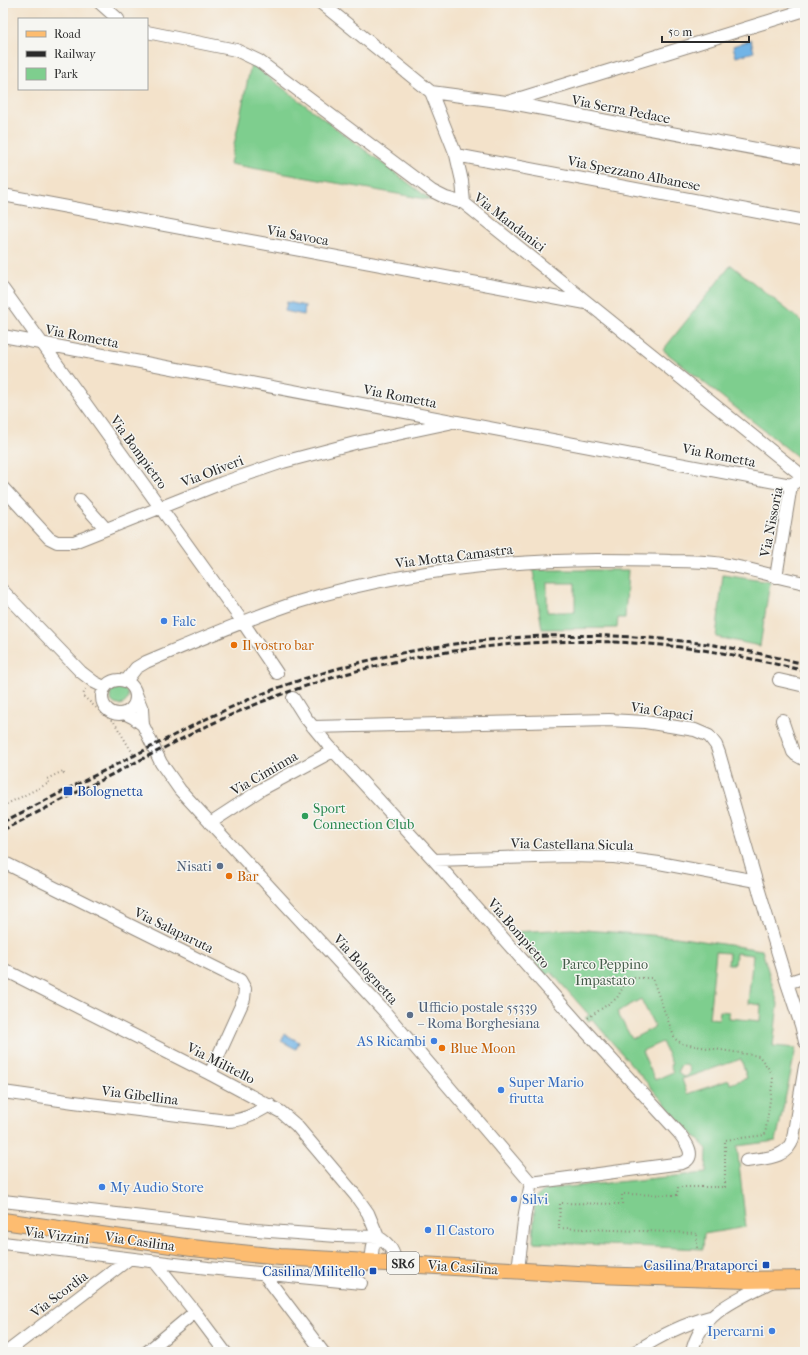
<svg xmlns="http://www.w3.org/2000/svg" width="808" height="1355" viewBox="0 0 808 1355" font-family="'IM FELL French Canon',serif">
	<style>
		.green { fill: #7ece8e; stroke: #547c5c; fill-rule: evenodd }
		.water { fill: #71b4e6; stroke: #4e7088 }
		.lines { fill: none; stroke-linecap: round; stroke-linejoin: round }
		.minor-casing { stroke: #8f867a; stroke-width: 14 }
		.major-casing { stroke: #8f867a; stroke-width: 18 }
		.path { stroke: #8f867a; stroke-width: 2; stroke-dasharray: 1 3; stroke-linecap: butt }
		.minor { stroke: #fff; stroke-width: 12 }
		.major { stroke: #fdbc6f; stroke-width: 16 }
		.rail { stroke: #2b2b2b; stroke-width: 3; stroke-dasharray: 6 3; stroke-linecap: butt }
		.shop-dot { fill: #3f7fe0; stroke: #f6f6f2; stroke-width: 1.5 }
		.food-dot { fill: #e8710a; stroke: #f6f6f2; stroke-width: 1.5 }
		.transit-dot { fill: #1a4fb4; stroke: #f6f6f2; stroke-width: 1.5 }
		.leisure-dot { fill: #2e9e5b; stroke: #f6f6f2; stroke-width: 1.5 }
		.service-dot { fill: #5c6f8a; stroke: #f6f6f2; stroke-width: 1.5 }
		.labels { text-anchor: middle; stroke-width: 3; stroke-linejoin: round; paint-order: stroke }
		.shield { fill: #f6f6f2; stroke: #686867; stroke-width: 1 }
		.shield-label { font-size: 13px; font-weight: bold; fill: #2b2b2b }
		.street-label { font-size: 14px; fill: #2b2b2b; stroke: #f6f6f2 }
		.shop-label { font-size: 14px; fill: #366cbe; stroke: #f6f6f2; text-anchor: start }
		.food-label { font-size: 14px; fill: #c56008; stroke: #f6f6f2; text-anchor: start }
		.transit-label { font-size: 14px; fill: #164399; stroke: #f6f6f2; text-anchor: end }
		.leisure-label { font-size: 14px; fill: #27864d; stroke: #f6f6f2; text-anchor: start }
		.service-label { font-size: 14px; fill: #4e5e75; stroke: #f6f6f2; text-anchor: end }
		.park-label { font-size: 14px; fill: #445c49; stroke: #f6f6f2 }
	</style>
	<rect width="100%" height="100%" fill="#f6f6f2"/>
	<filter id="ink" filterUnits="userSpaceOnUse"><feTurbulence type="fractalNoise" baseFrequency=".025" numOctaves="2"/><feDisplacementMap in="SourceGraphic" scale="8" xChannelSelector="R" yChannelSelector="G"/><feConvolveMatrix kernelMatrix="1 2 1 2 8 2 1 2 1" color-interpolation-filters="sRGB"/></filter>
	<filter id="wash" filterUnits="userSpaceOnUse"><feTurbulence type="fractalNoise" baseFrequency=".012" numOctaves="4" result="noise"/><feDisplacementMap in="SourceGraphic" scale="16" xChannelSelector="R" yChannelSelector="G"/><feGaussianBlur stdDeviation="0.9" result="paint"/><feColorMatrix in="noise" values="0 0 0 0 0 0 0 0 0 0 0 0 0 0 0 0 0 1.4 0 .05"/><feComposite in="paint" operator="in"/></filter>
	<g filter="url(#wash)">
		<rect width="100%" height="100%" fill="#f3e2ca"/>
		<!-- green -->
		<path class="green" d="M251,64L431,200L230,164Z
			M731,265L805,324L804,462L663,350Z
			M533,570H628L625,618H618L617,628L542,629ZM547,583H575V612H547Z
			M723,575L770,582L760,646L716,637Z
			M110 696a9 9 0 1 1 18 0a9 9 0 1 1-18 0Z
			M572,929L676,937L762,950L778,1004L773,1046L796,1048L776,1141L737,1146L746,1227L704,1234L703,1249L533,1242L535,1198L539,1194L548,1189L706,1173L707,1149L679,1120L592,1019L588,1021L585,1018L589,1015L551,972L547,976L531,958L527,950L513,932ZM716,952L729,953L728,964H735L736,953L753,955L748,1003L761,1005L760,1021L729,1018V1012L720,1011L719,1019L709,1018ZM641,999L655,1027L632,1039L617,1012ZM662,1042L672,1064L670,1065L673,1072L655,1080L642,1051ZM741,1059L747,1078L730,1084L729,1080L687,1094L682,1079ZM684,1065L688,1066L690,1070L688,1075L685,1077L681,1076L678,1071L680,1066Z"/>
		<!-- water -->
		<path class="water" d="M751,40L754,52L736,57L733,46Z
			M287,302L305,306L304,315L285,311Z
			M285,1034L299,1042L296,1049L281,1041Z"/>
	</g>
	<g filter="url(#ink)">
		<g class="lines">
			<defs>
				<path id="minor" d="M100,3L118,19
					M321,3L431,92L456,155L462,181L464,203
					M147,32L236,50L259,61L432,191L446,198L464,203L805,478
					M431,92L506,102L805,158
					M508,102L805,10
					M456,155L805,221
					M3,195L586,303
					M3,289L242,621L277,673
					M3,336C266,385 529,434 791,485
					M3,488L49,538L57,542H74L222,483L283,462L355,443L449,423
					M80,500L106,529
					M776,577L791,485L797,481
					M3,591L81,672L94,682L104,687
					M102 697a17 17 0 1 1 34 0a17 17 0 1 1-34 0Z
					M779,680L805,686
					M126,681L136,668L146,662C196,641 246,619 298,602C394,572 496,561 597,560C621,560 646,560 671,561C688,561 705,561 722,564C750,568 777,578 805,583
					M293,698L305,717L328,745L434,860L579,1024L679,1133C686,1142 698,1158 682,1163L531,1183
					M124,713L134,718L143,725L142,709L136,694
					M782,720L793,752L796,755L805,760
					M143,725L161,763L180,790L384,1011L531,1183L525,1213L518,1270
					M313,727L609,720L645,722L695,730L709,736L716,745L719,753L756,881L787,983L801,1025L805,1042
					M210,823L262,789L333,751
					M434,860L569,856L614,857L659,863L756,881
					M3,862L240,980L245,989L244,999L210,1074
					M3,969L210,1074L281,1112L296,1125L356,1196L368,1213L378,1237L337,1236L256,1230L3,1201
					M787,983L805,977
					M3,1092L74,1102L227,1121C244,1121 256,1113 270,1105
					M746,1161C764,1158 788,1159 793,1138L805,1066
					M3,1243L208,1268L361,1283
					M371,1261L373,1246L378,1237C388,1243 395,1251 395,1263
					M155,1262L195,1312L225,1352
					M264,1274L323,1352
					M7,1352L129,1259
					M147,1352L195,1312
					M635,1352C658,1337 683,1324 710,1317
					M692,1352C700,1312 740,1298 773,1281"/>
				<path id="major" d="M3,1221L192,1248L280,1257L596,1275L747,1280L805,1279"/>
			</defs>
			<!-- minor casing -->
			<use href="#minor" class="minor-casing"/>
			<!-- major casing -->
			<use href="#major" class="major-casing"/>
			<!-- path -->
			<path class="path" d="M85,689L83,696L102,713L114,722L135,757
				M3,806L49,783L47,779L63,771L64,774
				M588,1018L617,998L628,978H652L675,1039L683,1044L759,1056L772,1073L773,1079L765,1135L725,1140V1187H678L677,1195L622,1194V1204L560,1203L559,1228L697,1233V1249"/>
			<!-- minor -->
			<use href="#minor" class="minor"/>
			<!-- major -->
			<use href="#major" class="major"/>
			<!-- rail -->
			<path class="rail" d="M3,822L204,720C227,709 251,698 275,689C415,637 567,624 714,645C745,650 775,657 805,664
				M3,830L207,726C230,715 253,705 277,696C422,643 581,627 733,655C757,660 781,665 805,671"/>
		</g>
	</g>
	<!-- markers -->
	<g class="shop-dot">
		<circle cx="164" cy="621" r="4"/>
		<circle cx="434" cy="1041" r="4"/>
		<circle cx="501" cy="1090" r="4"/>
		<circle cx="102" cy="1187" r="4"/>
		<circle cx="514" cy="1199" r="4"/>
		<circle cx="428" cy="1230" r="4"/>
		<circle cx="772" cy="1331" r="4"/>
	</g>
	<g class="food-dot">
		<circle cx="234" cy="645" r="4"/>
		<circle cx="229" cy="876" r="4"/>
		<circle cx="442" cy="1048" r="4"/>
	</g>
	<g class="transit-dot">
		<rect x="63" y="786" width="10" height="10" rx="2"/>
		<rect x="762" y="1261" width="8" height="8" rx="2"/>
		<rect x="369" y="1267" width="8" height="8" rx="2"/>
	</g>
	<circle class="leisure-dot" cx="305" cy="816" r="4"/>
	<g class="service-dot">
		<circle cx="220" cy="866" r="4"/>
		<circle cx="410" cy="1015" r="4"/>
	</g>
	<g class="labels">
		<!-- shield labels -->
		<rect class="shield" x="387" y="1252" width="32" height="22" rx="3"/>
		<g class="shield-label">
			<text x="403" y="1268">SR6</text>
		</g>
		<!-- street labels -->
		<g class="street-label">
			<text transform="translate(621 109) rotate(11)" y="5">Via Serra Pedace</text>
			<text transform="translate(634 173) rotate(11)" y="5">Via Spezzano Albanese</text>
			<text transform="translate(510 222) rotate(38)" y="5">Via Mandanici</text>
			<text transform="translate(298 235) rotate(10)" y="5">Via Savoca</text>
			<text transform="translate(82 336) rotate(11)" y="5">Via Rometta</text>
			<text transform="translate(400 396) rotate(11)" y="5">Via Rometta</text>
			<text transform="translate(139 452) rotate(54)" y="5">Via Bompietro</text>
			<text transform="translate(719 455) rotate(11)" y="5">Via Rometta</text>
			<text transform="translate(212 471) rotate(-21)" y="5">Via Oliveri</text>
			<text transform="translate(771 522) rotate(-79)" y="5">Via Nissoria</text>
			<text transform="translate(454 556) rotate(-7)" y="5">Via Motta Camastra</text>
			<text transform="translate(662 711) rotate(8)" y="5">Via Capaci</text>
			<text transform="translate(264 773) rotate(-30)" y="5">Via Ciminna</text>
			<text transform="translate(572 844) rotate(1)" y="5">Via Castellana Sicula</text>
			<text transform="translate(174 930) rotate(26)" y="5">Via Salaparuta</text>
			<text transform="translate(519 933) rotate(49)" y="5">Via Bompietro</text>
			<text transform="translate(366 969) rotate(48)" y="5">Via Bolognetta</text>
			<text transform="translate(221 1063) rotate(27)" y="5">Via Militello</text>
			<text transform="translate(140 1095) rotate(7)" y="5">Via Gibellina</text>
			<text transform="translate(57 1235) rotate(7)" y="5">Via Vizzini</text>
			<text transform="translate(140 1241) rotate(8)" y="5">Via Casilina</text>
			<text transform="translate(463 1267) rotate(4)" y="5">Via Casilina</text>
			<text transform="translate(59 1294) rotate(-37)" y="5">Via Scordia</text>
		</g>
		<!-- shop labels -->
		<g class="shop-label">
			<text x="172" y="626">Falc</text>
			<text x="426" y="1046" text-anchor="end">AS Ricambi</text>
			<text x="509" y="1087">Super Mario<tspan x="509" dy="16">frutta</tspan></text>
			<text x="110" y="1192">My Audio Store</text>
			<text x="522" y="1204">Silvi</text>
			<text x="436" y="1235">Il Castoro</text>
			<text x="764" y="1336" text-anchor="end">Ipercarni</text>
		</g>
		<!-- food labels -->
		<g class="food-label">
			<text x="242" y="650">Il vostro bar</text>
			<text x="237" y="881">Bar</text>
			<text x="450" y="1053">Blue Moon</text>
		</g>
		<!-- transit labels -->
		<g class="transit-label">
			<text x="77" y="796" text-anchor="start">Bolognetta</text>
			<text x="758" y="1270">Casilina/Prataporci</text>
			<text x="365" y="1276">Casilina/Militello</text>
		</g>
		<!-- leisure labels -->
		<g class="leisure-label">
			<text x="313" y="813">Sport<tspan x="313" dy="16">Connection Club</tspan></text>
		</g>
		<!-- service labels -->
		<g class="service-label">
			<text x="212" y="871">Nisati</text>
			<text x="418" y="1012" text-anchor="start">Ufficio postale 55339<tspan x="418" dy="16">– Roma Borghesiana</tspan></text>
		</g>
		<!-- park labels -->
		<g class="park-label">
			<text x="605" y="969">Parco Peppino<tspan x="605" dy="16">Impastato</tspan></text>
		</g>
	</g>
	<!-- margin -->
	<rect width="808" height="1355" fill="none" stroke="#f6f6f2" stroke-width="16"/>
	<!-- legend -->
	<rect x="18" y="18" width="130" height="72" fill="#f6f6f2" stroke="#a5a5a2"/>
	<rect x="26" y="31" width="20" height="6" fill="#fdbc6f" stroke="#a5a5a2"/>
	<text x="54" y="38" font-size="12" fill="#2b2b2b">Road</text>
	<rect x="26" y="51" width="20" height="6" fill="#2b2b2b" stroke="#a5a5a2"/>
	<text x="54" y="58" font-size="12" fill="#2b2b2b">Railway</text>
	<rect x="26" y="68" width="20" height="12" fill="#7ece8e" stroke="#a5a5a2"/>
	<text x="54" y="78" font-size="12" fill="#2b2b2b">Park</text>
	<!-- scale -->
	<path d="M662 36v6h87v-6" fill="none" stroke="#2b2b2b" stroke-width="2"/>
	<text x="668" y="36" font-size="12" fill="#2b2b2b" stroke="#f6f6f2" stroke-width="3" paint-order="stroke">50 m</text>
</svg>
